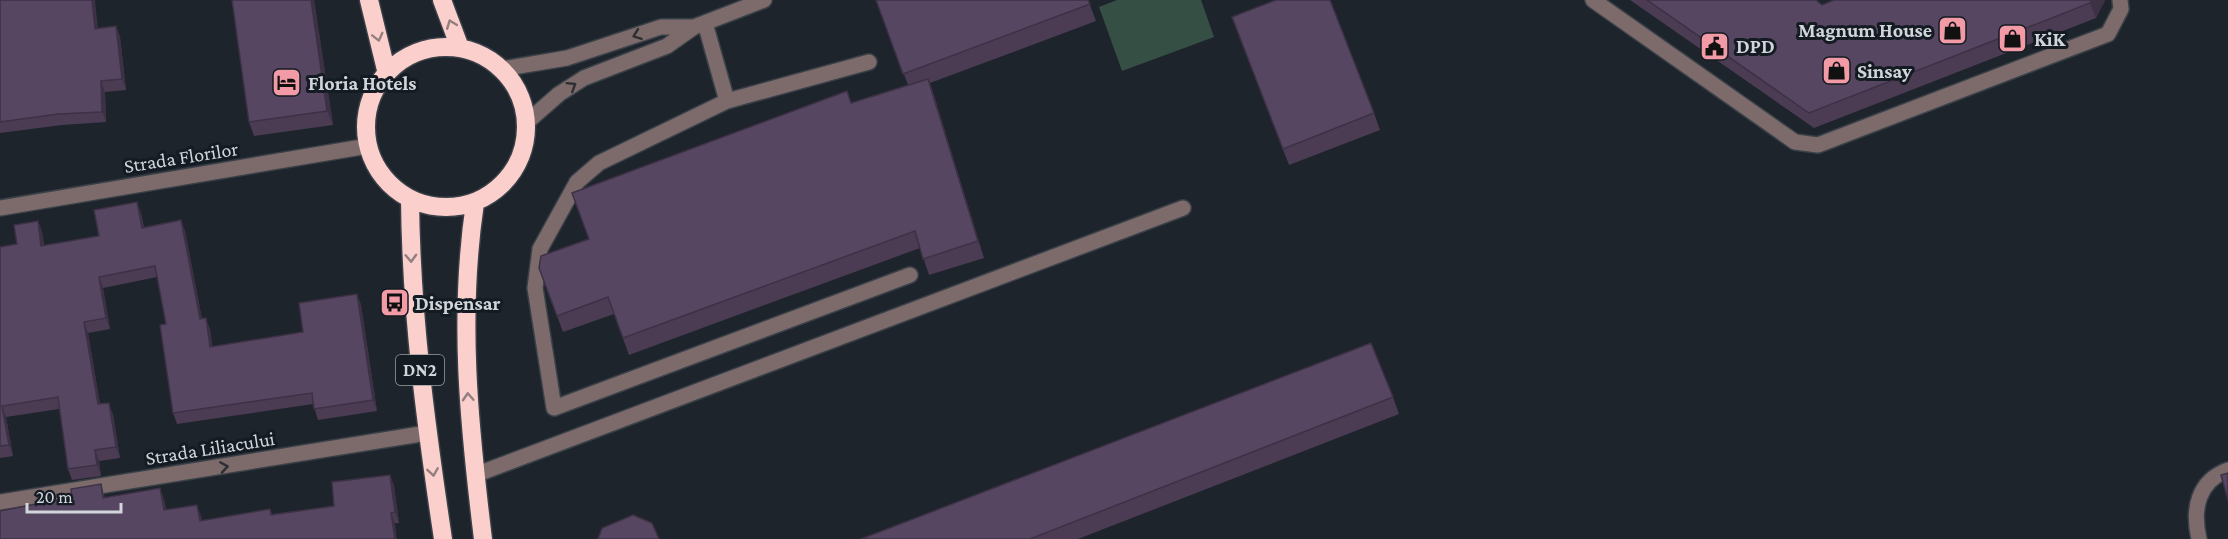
<svg xmlns="http://www.w3.org/2000/svg" width="2228" height="539" viewBox="0 0 2228 539" font-family="'Crimson Pro',serif">
	<style>
		.green { fill: #364f44 }
		.lines { fill: none; stroke-linecap: round; stroke-linejoin: round }
		.minor-casing { stroke: #3a4048; stroke-width: 18 }
		.highway-casing { stroke: #3a4048; stroke-width: 21 }
		.minor { stroke: #7c6b6a; stroke-width: 15 }
		.highway { stroke: #fbcfcc; stroke-width: 18 }
		.wall { fill: #4b3c54 }
		.shaded-wall { fill: #3d3145 }
		.building { fill: #574662; stroke: #3d3145; stroke-width: 1.5 }
		.oneway { stroke: #937e80 }
		.oneway2 { stroke: #2e2f34 }
		.labels { text-anchor: middle; stroke-width: 6; stroke-linejoin: round; paint-order: stroke }
		.shield { fill: #141b22; stroke: #989ea4; stroke-width: 1.5 }
		.shield-label { font-size: 18px; font-weight: bold; fill: #d1d6db }
		.poi-label { font-size: 20px; font-weight: bold; fill: #d1d6db; stroke: #141b22; text-anchor: start }
		.street-label { font-size: 20px; fill: #d1d6db; stroke: #141b22 }
	</style>
	<rect width="100%" height="100%" fill="#1d242c"/>
	<!-- green -->
	<path class="green" d="M1117,0H1201L1214,37L1122,71L1099,7Z"/>
	<g class="lines">
		<defs>
			<path id="minor" d="M1593,0L1795,142L1818,145L2108,34L2121,9L2120,0
				M705,23L727,101
				M869,62L727,101L599,163L577,182L540,249L535,288L554,408L910,275
				M502,69L567,58L661,27H694
				M527,122L559,94L584,78L667,46L694,27L764,0
				M0,208L368,146
				M475,475L1183,208
				M0,502L427,433
				M2199,539C2192,509 2198,481 2228,470"/>
			<path id="highway" d="M369,0L387,74
				M442,0L460,48
				M366 127a80 80 0 1 1 160 0a80 80 0 1 1-160 0Z
				M410,199C411,314 426,426 443,539
				M475,203C458,317 469,425 483,539"/>
		</defs>
		<!-- minor casing -->
		<use href="#minor" class="minor-casing"/>
		<!-- highway casing -->
		<use href="#highway" class="highway-casing"/>
		<!-- minor -->
		<use href="#minor" class="minor"/>
		<!-- highway -->
		<use href="#highway" class="highway"/>
	</g>
	<!-- wall -->
	<path class="wall" d="M0,0L98,28L116,26L120,37L126,90L105,92L106,122L62,125L0,133Z
		M232,0H314L333,125L254,136L249,122Z
		M876,0H1088L1096,21L930,83L984,258L929,275L920,248L629,355L614,314L563,332L539,268L589,239L851,103L908,85Z
		M1630,0H1816L1822,5L2105,0L2096,18L1814,128Z
		M1238,34L1374,113L1380,130L1289,165Z
		M141,213L144,227L181,220L185,231L202,319L210,329L212,347L303,332L357,294L361,305L377,411L318,420L313,404L177,424L173,413L166,324L157,277L103,288L110,329L88,333L100,404L113,414L120,458L99,461L101,476L72,480L68,469L59,409L6,417L13,456L0,458V247L17,244L38,221L42,232L44,245L99,236Z
		M1393,397L1399,414L1078,539H861Z
		M390,475L394,486L399,523L0,539L72,497L101,484L105,498L160,488L164,500L166,509L201,516L202,521L270,509L272,514L334,506Z"/>
	<!-- shaded-wall -->
	<path class="shaded-wall" d="M92,0H95L99,39L95,29Z
		M311,0H314L333,125L327,111Z
		M2092,0H2105L2096,18L2090,3Z
		M116,26L120,37L126,90L122,79Z
		M928,79L934,95L984,258L978,241Z
		M101,81L105,92L106,122L102,112Z
		M137,202L141,213L146,239L142,228Z
		M181,220L185,231L204,330L200,319Z
		M38,221L42,232L45,257L41,246Z
		M99,277L103,288L110,329L106,318Z
		M357,294L361,305L377,411L373,400Z
		M206,318L210,329L214,358L210,347Z
		M84,322L88,333L102,415L98,404Z
		M109,403L113,414L120,458L116,447Z
		M2,406L6,417L13,456L9,445Z
		M95,450L99,461L101,476L97,465Z
		M390,475L394,486L399,523L395,512Z
		M160,488L164,500L168,521L164,510Z
		M197,505L201,516L204,532L200,521Z
		M391,513L395,524L397,539H395Z"/>
	<!-- building -->
	<path class="building" d="M0,0H92L95,29L116,26L122,79L101,81L102,112L58,114L0,122Z
		M232,0H311L327,111L249,122Z
		M876,0H1088L1090,4L903,74Z
		M1276,0H1330L1374,113L1283,149L1232,17Z
		M1647,0H1816L1822,5L1834,0H2092L2090,3L1809,113Z
		M928,79L978,241L923,259L915,231L623,338L608,297L557,316L539,268L541,256L589,239L572,193L847,91L851,103Z
		M137,202L142,228L181,220L200,319L206,318L210,347L303,332L299,303L357,294L373,400L314,409L312,393L173,413L160,325L166,324L155,266L99,277L106,318L84,322L98,404L109,403L116,447L95,450L97,465L68,469L58,397L2,406L9,445L0,446V247L17,244L14,225L38,221L41,246L99,236L94,210Z
		M1371,343L1393,397L1030,539H861Z
		M2228,473V500L2221,475Z
		M390,475L395,512L391,513L395,539H0V511L72,497L71,489L101,484L103,498L160,488L164,510L197,505L200,521L270,509L271,515L334,506L332,482Z
		M633,515L652,523L659,539H598L602,528Z"/>
	<!-- one-way arrows -->
	<defs><path id="oneway-chevron" d="M-2-3.5L2.5 0L-2 3.5" fill="none" stroke-width="1.6" stroke-linecap="round" stroke-linejoin="round" transform="scale(1.5)"/></defs>
	<g class="oneway">
		<use href="#oneway-chevron" transform="translate(451 24) rotate(-111)"/>
		<use href="#oneway-chevron" transform="translate(378 37) rotate(76)"/>
		<use href="#oneway-chevron" transform="translate(411 258) rotate(88)"/>
		<use href="#oneway-chevron" transform="translate(468 397) rotate(-93)"/>
		<use href="#oneway-chevron" transform="translate(433 472) rotate(81)"/>
	</g>
	<g class="oneway2">
		<use href="#oneway-chevron" transform="translate(637 35) rotate(160)"/>
		<use href="#oneway-chevron" transform="translate(572 86) rotate(-32)"/>
		<use href="#oneway-chevron" transform="translate(224 467) rotate(-9)"/>
	</g>
	<!-- icons -->
	<defs>
		<symbol id="shop-square" viewBox="-11 -11 22 22"><rect x="-9" y="-9" width="18" height="18" rx="4" fill="#f39aa7" stroke="#141b22"/><path d="M-5-2.5h2.3a2.7 3.5 0 0 1 5.4 0H5L5.5 6h-11ZM-1.5-2.5h3a1.5 2.3 0 0 0-3 0Z" fill="#111"/></symbol>
		<symbol id="civic-square" viewBox="-11 -11 22 22"><rect x="-9" y="-9" width="18" height="18" rx="4" fill="#f39aa7" stroke="#141b22"/><path d="M-.6-6.5H3V-4.5H.6V-3L4-1V1h2V6H-6V1h2V-1L-.6-3ZM-1.2 2.5V6h2.4V2.5Z" fill="#111"/></symbol>
		<symbol id="hotel-square" viewBox="-11 -11 22 22"><rect x="-9" y="-9" width="18" height="18" rx="4" fill="#f39aa7" stroke="#141b22"/><path d="M-6-4.5h1.5V1H6V5H4.5V3h-9V5H-6ZM-4 0a1.8 1.8 0 1 1 3.6 0ZM.5 0V-2.5h3Q6-2.5 6 0Z" fill="#111"/></symbol>
		<symbol id="bus-square" viewBox="-11 -11 22 22"><rect x="-9" y="-9" width="18" height="18" rx="4" fill="#f39aa7" stroke="#141b22"/><path d="M-5-6H5V4H4V6H2V4H-2V6H-4V4H-5ZM-3.5-4V0h7V-4ZM-3.5 1.2v1.5H-2V1.2ZM2 1.2v1.5H3.5V1.2Z" fill="#111"/></symbol>
	</defs>
	<g fill-rule="evenodd">
		<use href="#shop-square" x="1936" y="14" width="33" height="33"/>
		<use href="#shop-square" x="1996" y="22" width="33" height="33"/>
		<use href="#civic-square" x="1698" y="30" width="33" height="33"/>
		<use href="#shop-square" x="1820" y="54" width="33" height="33"/>
		<use href="#hotel-square" x="270" y="66" width="33" height="33"/>
		<use href="#bus-square" x="378" y="286" width="33" height="33"/>
	</g>
	<g class="labels">
		<!-- shield labels -->
		<rect class="shield" x="396" y="355" width="48" height="30" rx="4.5"/>
		<g class="shield-label">
			<text x="420" y="376">DN2</text>
		</g>
		<!-- poi labels -->
		<g class="poi-label">
			<text x="1932" y="37" text-anchor="end">Magnum House</text>
			<text x="2034" y="46">KiK</text>
			<text x="1736" y="53">DPD</text>
			<text x="1857" y="78">Sinsay</text>
			<text x="308" y="90">Floria Hotels</text>
			<text x="415" y="310">Dispensar</text>
		</g>
		<!-- street labels -->
		<g class="street-label">
			<text transform="translate(181 157) rotate(-9)" y="7">Strada Florilor</text>
			<text transform="translate(210 448) rotate(-9)" y="7">Strada Liliacului</text>
		</g>
	</g>
	<!-- scale -->
	<path d="M27 503v9h94v-9" fill="none" stroke="#d1d6db" stroke-width="3"/>
	<text x="36" y="503" font-size="18" fill="#d1d6db" stroke="#141b22" stroke-width="4.5" paint-order="stroke">20 m</text>
</svg>
